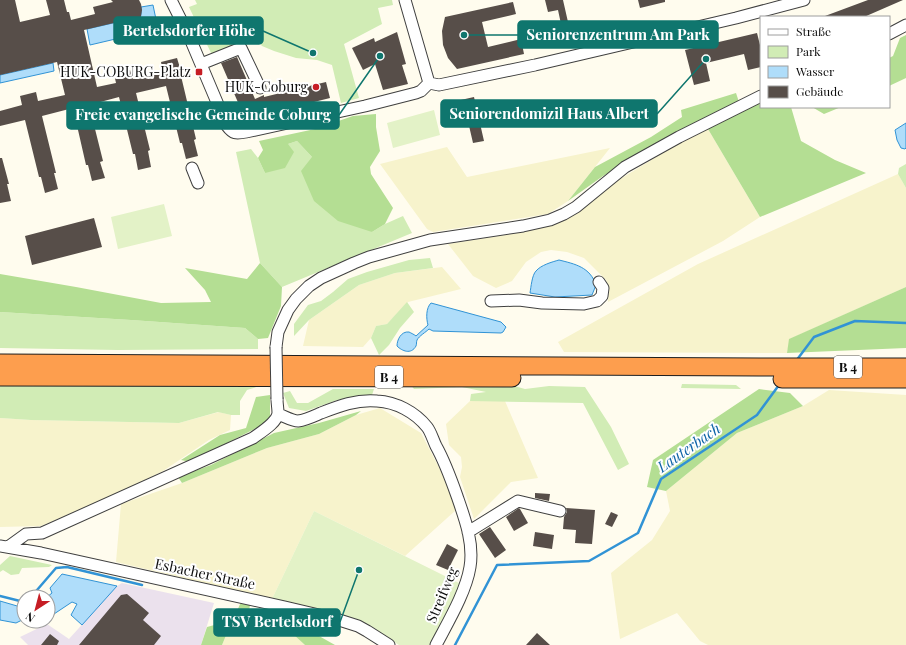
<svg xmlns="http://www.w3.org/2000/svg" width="906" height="645" viewBox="0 0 906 645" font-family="'Playfair Display',serif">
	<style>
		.industrial { fill: #ebe1ed }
		.farmland { fill: #f7f3cc }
		.green { fill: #d1ecb5 }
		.forest { fill: #b4de93 }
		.pitch { fill: #e3f2c7 }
		.water { fill: #afddfa; stroke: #3193d5 }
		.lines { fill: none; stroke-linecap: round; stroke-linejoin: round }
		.stream { stroke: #3193d5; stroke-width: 2.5 }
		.building { fill: #574e49 }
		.minor-casing { stroke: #404040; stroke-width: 13 }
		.highway-casing { stroke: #1e1e1e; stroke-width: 19 }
		.minor { stroke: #fff; stroke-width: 11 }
		.highway { stroke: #fd9e4e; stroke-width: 17 }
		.minor-bridge-casing { stroke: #404040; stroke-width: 13; stroke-linecap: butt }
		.minor-bridge { stroke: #fff; stroke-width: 11 }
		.poi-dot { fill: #c61d24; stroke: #fff; stroke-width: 1.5 }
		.labels { text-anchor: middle; stroke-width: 4; stroke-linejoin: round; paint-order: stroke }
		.shield { fill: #fff; stroke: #565656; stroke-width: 1 }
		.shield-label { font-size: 13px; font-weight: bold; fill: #0d0d0d }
		.poi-label { font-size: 14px; fill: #0d0d0d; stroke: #fff; text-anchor: end }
		.street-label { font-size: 14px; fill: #0d0d0d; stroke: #fff }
		.water-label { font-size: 15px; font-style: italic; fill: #0f64a7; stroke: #fff }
		.leader { fill: none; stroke: #0f766e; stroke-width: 1.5 }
		.callout-dot { fill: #0f766e; stroke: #fff; stroke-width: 1.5 }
		.callout { fill: #0f766e; stroke: #0f766e; stroke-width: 1.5 }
		.callout-label { font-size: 15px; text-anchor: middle; font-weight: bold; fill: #fff }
	</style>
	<rect width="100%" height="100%" fill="#fffcee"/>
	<!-- industrial -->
	<path class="industrial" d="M122,583L214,603L201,645H28L20,637L47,624L69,639L117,586Z"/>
	<!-- farmland -->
	<path class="farmland" d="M708,129L760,217L723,241L608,302L609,289L606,280L584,258L567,252L551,250L541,252L526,262L512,281L496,288L473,276L448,244L524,232L553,224L617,181L679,143Z
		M447,147L467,177L610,148L568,201L548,214L433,232L427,229L380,164Z
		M898,174L906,188V287L790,339L787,353L564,352L558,342L698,264Z
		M442,267L461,289L408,302L387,324L376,326L371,338L363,347L303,346L309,320L359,285L395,273Z
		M829,390L906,395V645H708L700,641L677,613L620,639L611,573L652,540L670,511L666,491L737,433L803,406Z
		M470,401H505L538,478L511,482L474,519L460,477L462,467L461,457L449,445L446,424Z
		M380,408L421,433L445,479L456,510L405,556L314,511L272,599L116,562L121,504L182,483L267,448L319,434L356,415Z
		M219,412L231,415L230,430L209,440L163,471L116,494L41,526L0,527V418L31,420L179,423Z
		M255,632L294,635L305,645H222L227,633Z"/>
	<!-- green -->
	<path class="green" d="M195,0H392L393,5L378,8L382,24L344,44L359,98L341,103L332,65L317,60L296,58L274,51L262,46L254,37L212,55L189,7L197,4Z
		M297,141L312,157L372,232L385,224L403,216L412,233L282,287L260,263L236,152L251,149L258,158L265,173L288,144Z
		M906,164V188L898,174L899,168Z
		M430,258L433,268L395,273L359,285L309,320L294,336V324L308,305L321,301L333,292L348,279L367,272L409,260Z
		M407,302L414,312L400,328L389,345L379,355L371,338L376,326L387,324Z
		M0,312L131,320L245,328L258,339V349L118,350L0,348Z
		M269,383L247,390L240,401V415H231L218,412L179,423L31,420L0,418V384Z
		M503,383L525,389L549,386L585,387L611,427L629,464L618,470L583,403L470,401L471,394L486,392L462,387L414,389L410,384Z
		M682,384L736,385L741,389L681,388Z
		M333,389H374L371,398L337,400L306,411L289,408L283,393L290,391L297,403H308Z
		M10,556L52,565L49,567L22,568L19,574L11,575L3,570L0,572V565Z"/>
	<!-- forest -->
	<path class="forest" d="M906,35V78L889,86V58L893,56L900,38Z
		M736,93L739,102L688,127L603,176L568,201L595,167L651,137L682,117L681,110Z
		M761,102V107H791L801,141L835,160L866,173L760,217L708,129Z
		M812,107H841L824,114Z
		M376,114V127L380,151L370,167L371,174L393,208L385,224L372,232L338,221L314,201L301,171L312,157L297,141L288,144L294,152L285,168L265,173L258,158L263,150L259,141L315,129L353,116Z
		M260,263L282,287L281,306L268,338L258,339L245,328L131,320L0,312V274L76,287L161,303L211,302L205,290L185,268L247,279Z
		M906,287V348L787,353L789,339Z
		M759,389L790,393L803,406L737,433L666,491L647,487L653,460Z
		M270,395V421L190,462L181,460L220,435L246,428L256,397Z
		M361,411L356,415L319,434L267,448L182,483L178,477L211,465L274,433L319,423Z
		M241,602L250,605L247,621L319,636L335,645H305L294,635L255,632L227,633L222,645H201L207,627L233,620Z"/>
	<!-- pitch -->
	<path class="pitch" d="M434,110L440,135L393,148L387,123Z
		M164,204L172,236L118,249L111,217Z
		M314,511L461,584L431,645H399L390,639L347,617L272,599Z"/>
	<!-- water -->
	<path class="water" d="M153,5L158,29L90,45L87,29L113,23H117L115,30C131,33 143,24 141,7Z
		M53,63L54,71L0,83V75Z
		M906,123V148L905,149L901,148L897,140L895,130Z
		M559,260C575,264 590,267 596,285L592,295L555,297L530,293C531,287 532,275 536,271C541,265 552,262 559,260Z
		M431,303L501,322L506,327L503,332L501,333L433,331L429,329C426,332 419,336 417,340C416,343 417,343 416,346C411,355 402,351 397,346C397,340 401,331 409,332C411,333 415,335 416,336L428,325C426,318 426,308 431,303Z
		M62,574L117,586L82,625L71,615L77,604L72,602L54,614H48L47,597L52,593L50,588Z
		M0,601L24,608V619L16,623L0,620Z"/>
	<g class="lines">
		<!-- stream -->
		<path class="stream" d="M796,361L814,337L855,321L906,323
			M0,596L24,602
			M31,597L56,568L67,567L142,585
			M455,645L497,565L589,561L638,533L661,479L757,415L779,385"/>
	</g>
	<!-- building -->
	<path class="building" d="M0,0H15L20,22L50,15L46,0H64L67,12H69L71,20L95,14L93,7L113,2L111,0H139L141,4L142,10L141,16L138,22L134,27L128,30L122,31L115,30L118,22L84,30L97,87L116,83L114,74L130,70L133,79L163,72L161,62L177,58L180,68L184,67L186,76H181L196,139L194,140L198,156L186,159L182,143H180L166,86L136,93L150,150L148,151L151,167L138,170L135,154H133L119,97L89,105L103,161L100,162L105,178L92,181L88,165H86L73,108L42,116L56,173H54L58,189L45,193L41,177H39L25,120L0,126V111L22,105L20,96L36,92L38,101L65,95L57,62L0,75Z
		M545,0H563L568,22L561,24L558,10L548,12Z
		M638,0H665V2L640,8Z
		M868,0H903L864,17H825V16Z
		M513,2L516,14L482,22L488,47L521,39L524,54L457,69L448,58L443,45L442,31L445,17Z
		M397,32L406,64L402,65L408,84L383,90L375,64L363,70L352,48L374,38L375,42Z
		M757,33L761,49V67L748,70L744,54L706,63L710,81L694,85L685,50Z
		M237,57L255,99L264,95V97L326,82L330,98L286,109L268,113V112L246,121L221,63Z
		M474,97L484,141L473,143L467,117L447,122L443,104Z
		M0,158H2L9,184H7L11,201L0,203Z
		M94,218L102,247L32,265L25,236Z
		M535,493L550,494L549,501L535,498Z
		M519,508L520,509L528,523L514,531L506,517Z
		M566,508L595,510L592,544L575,543L576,530L563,529L564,517L567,512Z
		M611,512L618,515L612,527L605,524Z
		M490,527L506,550L495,558L479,534Z
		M535,532L554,535L552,549L533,546Z
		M447,544L458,550L448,570L436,565Z
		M127,594L149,613L143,620L161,636L154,645H79L121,595Z
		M537,633L550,645H526Z
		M50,634L59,641L57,645H41Z"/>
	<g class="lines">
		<defs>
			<path id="minor" d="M171,0L189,36L227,126C233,134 236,134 246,132L365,106L416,93L421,91L429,83
				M405,0L429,83
				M889,34L906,25
				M201,64L241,48L260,88
				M429,83L439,85L535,65L736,18L804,0
				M192,168L198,183
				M491,301L519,300L542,303L584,304L597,301L602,296L603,288L599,282
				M276,347L278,332L288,310L296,299L309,286L321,278L354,263L369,257L430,240L523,226L550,220L564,214L576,207L625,167L679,137L761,96
				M278,414C284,416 292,421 298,421C306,420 314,416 321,413C339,406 357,399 377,401C396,402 415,412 427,427C431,432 433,440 436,446C445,462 451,479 457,496C465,519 474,543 470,567C466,592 448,622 436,645
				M468,532L518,501L560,511
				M0,546L41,553L285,607L336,619L358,626L367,631L389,645
				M8,547L26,534L42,533L253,438C261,432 277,423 278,413C278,408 277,404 277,399"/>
			<path id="highway" d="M0,363L760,367H906
				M0,377L512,378
				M782,379H906"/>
		</defs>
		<!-- minor casing -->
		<use href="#minor" class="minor-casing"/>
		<!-- highway casing -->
		<use href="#highway" class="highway-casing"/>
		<!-- minor -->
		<use href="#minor" class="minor"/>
		<!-- highway -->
		<use href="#highway" class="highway"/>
		<defs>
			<path id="minor-bridge" d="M276,347L277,399"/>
		</defs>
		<!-- minor-bridge casing -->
		<use href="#minor-bridge" class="minor-bridge-casing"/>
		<!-- minor-bridge -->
		<use href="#minor-bridge" class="minor-bridge"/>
	</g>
	<!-- markers -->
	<g class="poi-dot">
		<rect x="195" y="68" width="8" height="8" rx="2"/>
		<circle cx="316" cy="87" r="4"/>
	</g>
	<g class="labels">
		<!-- shield labels -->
		<g class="shield">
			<rect x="834" y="356" width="28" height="22" rx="3"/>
			<rect x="375" y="366" width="28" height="22" rx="3"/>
		</g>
		<g class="shield-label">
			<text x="848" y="372">B 4</text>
			<text x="389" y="382">B 4</text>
		</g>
		<!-- poi labels -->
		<g class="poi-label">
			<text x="191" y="77">HUK-COBURG-Platz</text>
			<text x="308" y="92">HUK-Coburg</text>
		</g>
		<!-- street labels -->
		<g class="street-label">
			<text transform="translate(205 574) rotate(12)" y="5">Esbacher Straße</text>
			<text transform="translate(442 595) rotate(-67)" y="5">Streifweg</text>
		</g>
		<!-- water labels -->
		<g class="water-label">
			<text transform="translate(689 448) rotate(-35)" y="5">Lauterbach</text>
		</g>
	</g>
	<!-- callouts -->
	<path class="leader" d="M313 53L263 31M464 35L518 35M706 59L657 114M380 56L339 115M359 570L340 622"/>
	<g class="callout-dot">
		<circle cx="313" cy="53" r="4"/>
		<circle cx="464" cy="35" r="4"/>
		<circle cx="706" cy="59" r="4"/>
		<circle cx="380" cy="56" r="4"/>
		<circle cx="359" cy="570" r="4"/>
	</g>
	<g class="callout">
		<rect x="114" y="17" width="149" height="27" rx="4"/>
		<rect x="518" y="21" width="200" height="27" rx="4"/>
		<rect x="441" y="100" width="216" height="27" rx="4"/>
		<rect x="67" y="102" width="272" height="27" rx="4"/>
		<rect x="214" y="609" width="126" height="27" rx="4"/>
	</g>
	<g class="callout-label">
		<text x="189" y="36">Bertelsdorfer Höhe</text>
		<text x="618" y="40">Seniorenzentrum Am Park</text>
		<text x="549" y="119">Seniorendomizil Haus Albert</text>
		<text x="203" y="120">Freie evangelische Gemeinde Coburg</text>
		<text x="277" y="627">TSV Bertelsdorf</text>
	</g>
	<!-- legend -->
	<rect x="760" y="16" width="130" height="92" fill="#ffffff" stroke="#9e9e9e"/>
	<rect x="768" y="29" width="20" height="6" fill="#ffffff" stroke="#9e9e9e"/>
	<text x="796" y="36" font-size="12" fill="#0d0d0d">Straße</text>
	<rect x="768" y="46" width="20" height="12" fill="#d1ecb5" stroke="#9e9e9e"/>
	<text x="796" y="56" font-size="12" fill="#0d0d0d">Park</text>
	<rect x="768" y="66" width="20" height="12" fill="#afddfa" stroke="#9e9e9e"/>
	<text x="796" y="76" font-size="12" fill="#0d0d0d">Wasser</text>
	<rect x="768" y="86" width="20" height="12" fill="#574e49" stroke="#9e9e9e"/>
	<text x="796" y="96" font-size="12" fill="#0d0d0d">Gebäude</text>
	<!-- north arrow -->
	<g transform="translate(36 609) rotate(216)"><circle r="19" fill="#ffffff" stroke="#9e9e9e"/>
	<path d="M0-3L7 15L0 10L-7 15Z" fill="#c61d24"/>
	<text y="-6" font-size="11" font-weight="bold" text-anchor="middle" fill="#0d0d0d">N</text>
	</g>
</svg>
